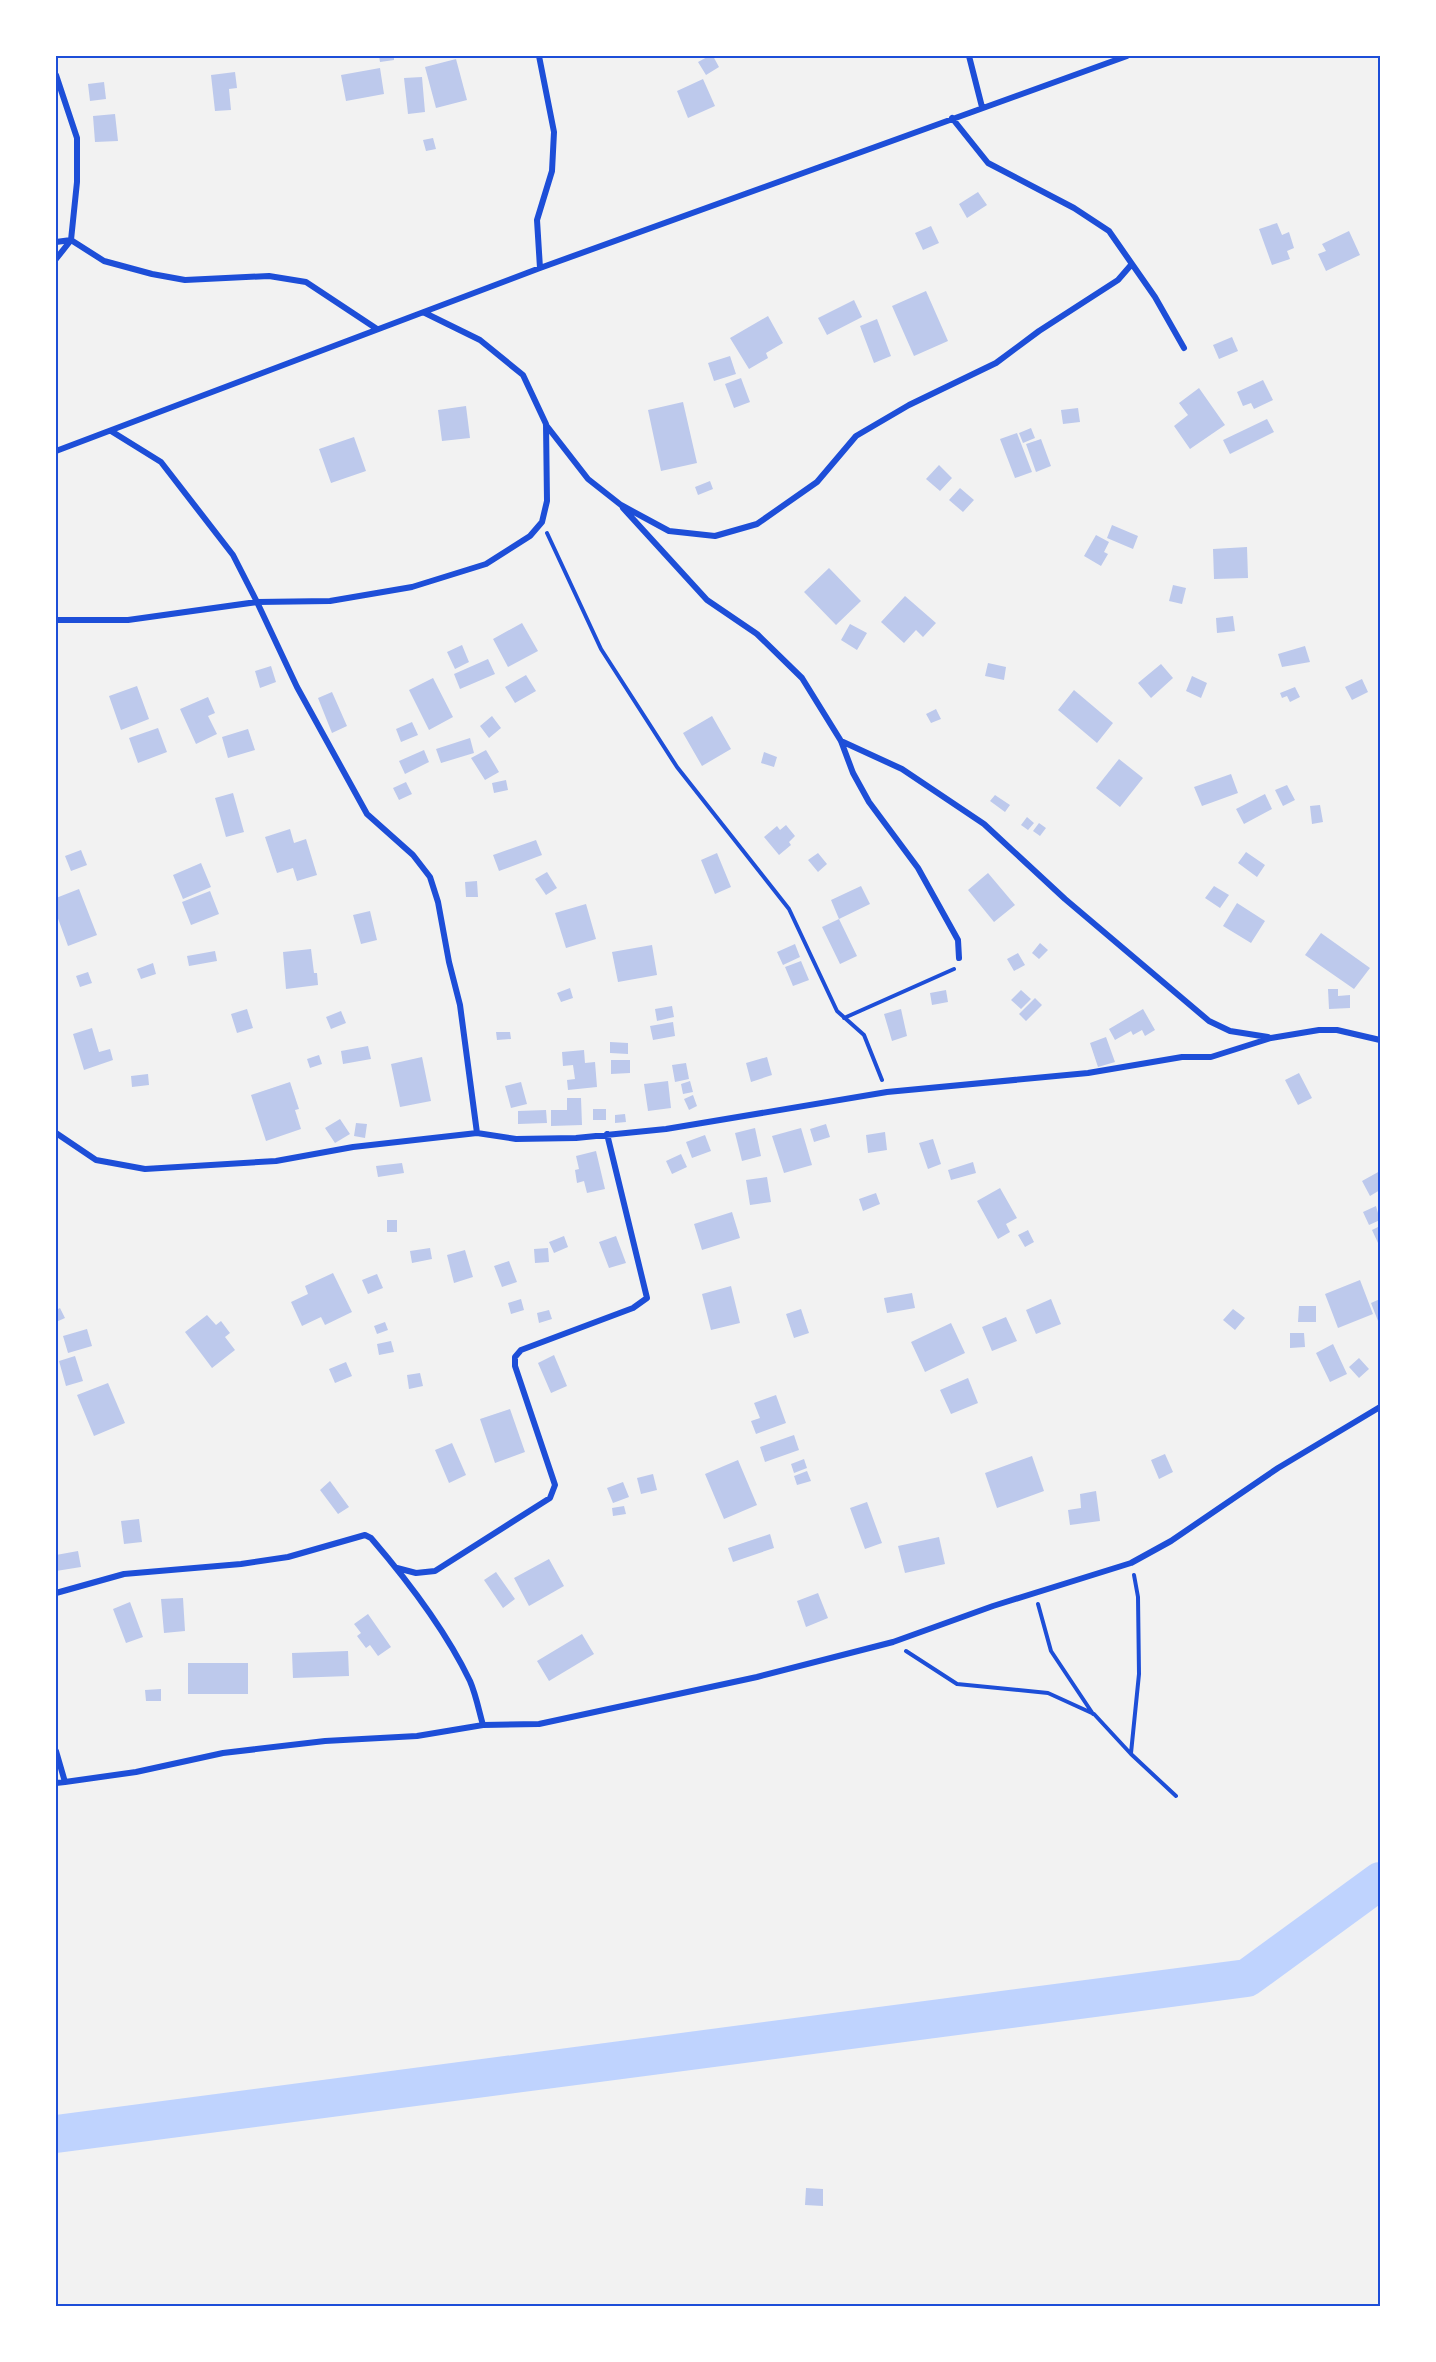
<svg xmlns="http://www.w3.org/2000/svg" width="1436" height="2362" viewBox="0 0 1436 2362" font-family="Figtree,sans-serif">
	<style>
		.lines { fill: none; stroke-linecap: round; stroke-linejoin: round }
		.river { stroke: #bfd3fe; stroke-width: 38 }
		.building { fill: #bdc9ec }
		.path { stroke: #1d4ed8; stroke-width: 4 }
		.minor { stroke: #1d4ed8; stroke-width: 6 }
		.neatline { fill: none; stroke: #1d4ed8; stroke-width: 2 }
	</style>
	<rect width="100%" height="100%" fill="#f2f2f2"/>
	<g class="lines">
		<!-- river -->
		<path class="river" d="M56,2134L1247,1978L1380,1881"/>
	</g>
	<!-- building -->
	<path class="building" d="M379,56H394V60L380,62Z
		M709,56H713L719,67L706,75L698,62Z
		M456,59L467,100L436,108L425,67Z
		M380,68L384,94L346,101L341,75Z
		M235,72L237,88L229,89L231,110L215,111L211,75Z
		M422,77L425,112L408,114L404,78Z
		M703,79L715,106L688,118L677,91Z
		M104,82L106,99L90,101L88,84Z
		M115,114L118,141L95,142L93,116Z
		M433,138L436,149L426,151L423,140Z
		M978,192L987,205L967,218L959,204Z
		M1277,223L1282,235L1289,232L1294,248L1287,251L1290,259L1272,265L1259,229Z
		M931,226L939,243L923,250L915,233Z
		M1349,231L1360,255L1326,271L1318,254L1326,251L1322,244Z
		M926,291L948,341L914,356L892,306Z
		M854,300L862,317L827,335L818,318Z
		M768,316L783,343L766,353L768,358L749,369L730,338Z
		M877,319L891,356L874,363L860,326Z
		M1232,337L1238,351L1219,359L1213,345Z
		M730,356L736,374L714,381L708,363Z
		M741,378L750,402L734,408L725,384Z
		M1263,380L1273,400L1254,409L1251,403L1243,406L1237,392Z
		M1199,388L1225,425L1190,449L1174,426L1188,415L1179,403Z
		M683,402L697,463L661,471L648,410Z
		M466,406L470,438L442,441L438,410Z
		M1078,408L1080,422L1063,424L1061,410Z
		M1267,419L1274,432L1230,454L1223,440Z
		M1031,428L1035,438L1023,443L1019,433Z
		M1017,433L1032,472L1015,478L1000,439Z
		M354,437L366,471L331,483L319,449Z
		M1041,439L1051,466L1036,472L1026,444Z
		M939,465L952,478L940,491L926,479Z
		M710,481L713,489L698,495L695,487Z
		M960,488L974,500L963,512L949,500Z
		M1112,525L1138,536L1133,549L1107,538Z
		M1096,535L1109,542L1104,552L1108,554L1101,566L1084,556Z
		M1247,547L1248,578L1214,579L1213,549Z
		M829,568L861,601L836,625L804,592Z
		M1173,585L1186,588L1182,604L1169,601Z
		M905,596L936,623L923,637L916,630L904,643L881,622Z
		M1233,616L1235,631L1217,633L1216,618Z
		M522,623L538,651L508,667L493,639Z
		M850,624L867,633L857,650L841,640Z
		M462,645L469,662L455,669L447,652Z
		M1305,646L1310,662L1282,667L1278,654Z
		M488,659L495,674L460,689L454,674Z
		M988,663L1006,667L1004,680L985,676Z
		M1161,664L1173,678L1151,698L1138,683Z
		M271,666L276,682L260,688L255,671Z
		M526,675L536,691L515,703L505,687Z
		M1192,676L1207,683L1201,698L1186,691Z
		M433,678L453,717L429,730L409,690Z
		M1362,679L1368,692L1352,700L1345,687Z
		M137,686L149,719L121,730L109,696Z
		M1295,687L1300,697L1290,702L1287,696L1282,698L1280,693Z
		M1074,690L1113,723L1097,743L1058,710Z
		M332,692L347,726L332,733L318,698Z
		M208,697L215,713L208,716L217,734L196,744L180,709Z
		M936,709L941,719L931,723L926,714Z
		M492,716L501,728L489,738L480,726Z
		M712,716L731,749L702,766L683,733Z
		M412,722L418,735L401,742L396,729Z
		M158,728L167,752L138,763L129,738Z
		M248,729L255,750L228,758L222,737Z
		M470,738L474,753L441,763L436,749Z
		M424,750L429,762L405,774L399,761Z
		M486,750L499,772L485,780L471,758Z
		M764,752L777,757L774,767L761,763Z
		M1119,759L1143,778L1120,807L1096,788Z
		M1231,774L1238,793L1202,806L1194,787Z
		M506,780L508,790L494,793L492,783Z
		M406,782L412,794L399,800L393,788Z
		M1287,785L1295,800L1283,806L1275,790Z
		M233,793L244,832L226,837L215,798Z
		M1265,794L1272,809L1244,824L1236,809Z
		M995,795L1010,805L1005,812L990,801Z
		M1320,805L1323,822L1312,824L1310,806Z
		M1027,817L1034,823L1028,830L1021,825Z
		M1039,823L1046,828L1040,836L1033,831Z
		M786,825L795,836L789,842L791,845L779,855L764,837L777,826L780,830Z
		M290,829L294,843L306,839L317,875L297,881L293,868L277,873L265,837Z
		M536,840L542,855L499,871L493,855Z
		M81,850L87,865L71,871L65,856Z
		M1246,852L1265,865L1257,877L1238,863Z
		M717,853L731,887L715,894L701,860Z
		M818,853L827,864L818,872L808,860Z
		M201,863L211,887L183,899L173,875Z
		M547,872L557,888L546,895L535,879Z
		M988,873L1015,905L994,922L968,890Z
		M477,881L478,897H466L465,882Z
		M861,886L870,904L839,919L857,956L840,964L822,927L839,919L831,900Z
		M1214,886L1229,895L1220,908L1205,898Z
		M79,889L97,935L68,946L56,913V898Z
		M210,891L219,914L191,925L182,902Z
		M1237,903L1265,921L1251,943L1223,926Z
		M586,904L596,939L566,948L555,913Z
		M370,911L377,940L361,944L353,915Z
		M1321,933L1370,968L1354,989L1305,955Z
		M1040,943L1048,950L1039,959L1032,953Z
		M795,944L800,957L783,965L777,952Z
		M652,945L657,975L618,982L612,952Z
		M311,949L314,973H317L318,985L286,989L283,952Z
		M215,951L217,961L189,966L187,956Z
		M1018,953L1025,965L1014,971L1007,959Z
		M801,961L809,980L793,986L785,967Z
		M153,963L156,974L141,979L137,969Z
		M88,972L92,983L80,987L76,976Z
		M570,988L573,998L561,1002L557,993Z
		M1328,989H1338V996L1350,995V1008L1329,1009Z
		M946,990L948,1002L932,1005L930,993Z
		M1021,990L1031,999L1021,1009L1011,1000Z
		M1035,998L1042,1005L1026,1021L1019,1014Z
		M672,1006L674,1017L657,1021L655,1009Z
		M247,1009L253,1028L237,1033L231,1014Z
		M901,1009L907,1036L892,1041L884,1014Z
		M1143,1009L1155,1030L1145,1036L1142,1030L1133,1035L1131,1031L1115,1040L1109,1029Z
		M341,1011L346,1023L331,1029L326,1017Z
		M673,1022L675,1036L653,1040L650,1026Z
		M92,1028L99,1052L110,1049L113,1060L84,1070L73,1034Z
		M496,1032H510L511,1039L497,1040Z
		M1106,1037L1115,1062L1098,1067L1090,1043Z
		M610,1042L628,1043V1054L610,1053Z
		M368,1046L371,1059L343,1064L341,1051Z
		M584,1050L585,1063L595,1062L597,1087L568,1090L567,1080L575,1079L573,1065L563,1066L562,1052Z
		M319,1055L322,1064L310,1068L307,1059Z
		M422,1057L431,1101L400,1107L391,1064Z
		M767,1057L772,1075L751,1082L746,1063Z
		M611,1060H630V1073L611,1074Z
		M686,1063L689,1079L675,1082L672,1065Z
		M1299,1073L1312,1098L1298,1105L1285,1080Z
		M148,1074L149,1085L132,1087L131,1076Z
		M668,1081L671,1108L648,1111L644,1084Z
		M690,1081L693,1092L683,1094L681,1084Z
		M290,1082L299,1109L295,1110L301,1129L266,1141L251,1095Z
		M521,1082L527,1104L511,1108L505,1086Z
		M693,1095L697,1106L689,1110L684,1099Z
		M567,1098H581L582,1125L551,1126V1110H567Z
		M593,1109H606V1120H593Z
		M546,1110L547,1123L518,1124V1111Z
		M625,1114L626,1122L615,1123V1115Z
		M340,1119L350,1134L335,1143L325,1128Z
		M356,1123L367,1124L365,1138L354,1136Z
		M826,1124L830,1137L814,1142L810,1129Z
		M755,1128L761,1156L742,1161L735,1133Z
		M801,1128L812,1165L784,1173L772,1136Z
		M885,1132L887,1150L868,1153L866,1135Z
		M705,1135L711,1151L692,1158L686,1142Z
		M933,1139L941,1164L928,1169L919,1143Z
		M596,1151L605,1189L587,1193L584,1181L577,1183L575,1170L579,1169L576,1156Z
		M681,1154L687,1167L672,1174L666,1161Z
		M973,1162L976,1173L951,1180L948,1170Z
		M402,1163L404,1173L378,1177L376,1166Z
		M1380,1171V1190L1370,1196L1362,1181Z
		M767,1177L771,1202L750,1205L746,1180Z
		M1000,1188L1017,1218L1006,1224L1010,1232L998,1239L977,1201Z
		M876,1193L880,1204L863,1211L859,1199Z
		M1376,1206L1380,1220L1369,1225L1363,1212Z
		M732,1212L740,1238L702,1250L694,1224Z
		M387,1220H397V1232H387Z
		M1380,1226V1242L1378,1243L1372,1230Z
		M1028,1230L1034,1242L1025,1247L1018,1235Z
		M564,1236L568,1247L554,1253L549,1242Z
		M616,1236L626,1263L609,1268L599,1242Z
		M430,1248L432,1259L412,1263L410,1251Z
		M548,1248L549,1262L535,1263L534,1249Z
		M465,1250L473,1277L454,1283L447,1255Z
		M509,1261L517,1282L502,1287L494,1266Z
		M333,1273L352,1312L325,1325L321,1317L302,1326L291,1302L308,1294L305,1286Z
		M377,1274L383,1288L368,1294L362,1280Z
		M1360,1280L1373,1314L1338,1328L1325,1294Z
		M731,1286L740,1323L711,1330L702,1294Z
		M912,1293L915,1308L887,1313L884,1298Z
		M521,1299L524,1310L511,1314L508,1303Z
		M1051,1299L1061,1324L1036,1334L1026,1310Z
		M1380,1299V1326L1371,1303Z
		M1299,1306H1316V1322H1298Z
		M60,1308L65,1318L56,1322V1310Z
		M801,1309L809,1333L794,1338L786,1314Z
		M1233,1309L1245,1318L1235,1330L1223,1320Z
		M549,1310L552,1319L539,1323L537,1313Z
		M207,1315L216,1325L221,1321L230,1333L225,1337L235,1350L212,1368L185,1332Z
		M1006,1317L1017,1341L992,1351L982,1327Z
		M385,1322L388,1330L377,1334L374,1326Z
		M951,1323L965,1353L925,1372L911,1342Z
		M87,1329L92,1346L68,1353L63,1336Z
		M1290,1333H1304L1305,1347L1290,1348Z
		M391,1341L394,1352L379,1355L377,1344Z
		M1333,1344L1347,1374L1330,1382L1316,1353Z
		M554,1355L567,1386L551,1393L538,1363Z
		M75,1356L83,1381L66,1386L59,1361Z
		M1359,1358L1369,1369L1359,1378L1349,1367Z
		M346,1362L352,1376L335,1383L329,1369Z
		M420,1373L423,1386L409,1389L407,1375Z
		M968,1378L978,1403L951,1414L940,1390Z
		M108,1383L125,1423L94,1436L77,1395Z
		M776,1395L786,1423L756,1434L751,1421L760,1418L754,1403Z
		M510,1409L525,1452L495,1463L480,1419Z
		M794,1435L799,1450L765,1462L760,1447Z
		M452,1443L466,1475L449,1483L435,1450Z
		M1165,1454L1173,1472L1159,1479L1151,1460Z
		M1032,1456L1044,1491L997,1508L985,1473Z
		M804,1459L807,1468L794,1473L791,1464Z
		M738,1460L757,1505L724,1519L705,1474Z
		M807,1471L811,1481L797,1485L794,1476Z
		M653,1474L657,1490L641,1494L637,1478Z
		M330,1481L349,1507L338,1514L320,1490Z
		M623,1482L629,1497L613,1503L607,1488Z
		M1096,1491L1100,1521L1070,1525L1068,1510L1081,1508L1080,1494Z
		M867,1502L882,1543L865,1549L850,1508Z
		M624,1506L626,1514L613,1516L612,1508Z
		M139,1519L142,1542L124,1544L121,1521Z
		M770,1534L774,1548L733,1562L728,1548Z
		M939,1537L945,1564L905,1573L898,1546Z
		M78,1551L81,1567L56,1571V1555Z
		M549,1559L564,1586L529,1606L514,1578Z
		M496,1572L515,1599L503,1608L484,1580Z
		M818,1593L828,1618L806,1627L797,1601Z
		M183,1598L185,1631L164,1633L161,1599Z
		M130,1602L143,1637L126,1643L113,1609Z
		M368,1614L391,1647L378,1656L370,1645L366,1648L357,1636L361,1633L354,1624Z
		M582,1634L594,1654L549,1681L537,1661Z
		M348,1651L349,1676L293,1678L292,1653Z
		M188,1663H248V1694H188Z
		M161,1689V1701H146L145,1690Z
		M806,2188L823,2189V2206L805,2205Z"/>
	<g class="lines">
		<!-- path -->
		<path class="path" d="M547,533L601,649L677,767L789,909L837,1011L864,1035L882,1080
			M844,1018L954,969
			M1038,1604L1051,1651L1093,1714
			M906,1651L957,1684L1048,1693L1094,1714L1131,1754L1176,1796
			M1131,1753L1139,1674L1138,1597L1134,1575"/>
		<!-- minor -->
		<path class="minor" d="M539,56L554,132L552,171L537,220L540,268
			M969,56L982,107
			M56,75L77,138V182L71,240L56,259
			M952,118L988,163L1074,208L1109,231L1155,297L1184,348
			M56,242L71,240L104,261L152,274L185,280L269,276L306,282L377,329
			M425,313L480,340L523,375L546,424L547,501L542,522L530,536L486,564L412,587L330,601L257,602L297,687L367,814L413,855L430,877L438,902L449,962L460,1005L477,1133L516,1139L576,1138L666,1129L887,1092L1088,1073L1182,1057H1211L1271,1038L1319,1030H1337L1380,1040
			M546,425L588,479L621,505L669,531L715,536L757,524L817,482L856,436L909,405L996,363L1039,331L1118,280L1131,265
			M56,451L540,268L1127,56
			M623,508L707,600L757,634L802,678L841,741L853,773L869,802L918,868L958,940L959,958
			M56,620H128L257,602L233,555L161,462L111,431
			M841,741L902,769L984,824L1065,899L1209,1021L1230,1031L1268,1037
			M56,1133L96,1160L145,1169L276,1161L353,1147L477,1133
			M397,1568L416,1573L435,1571L550,1498L555,1485L552,1476L515,1366V1357L521,1350L633,1308L647,1298L607,1134
			M56,1593L124,1574L241,1564L288,1557L365,1535L371,1538C408,1581 445,1629 470,1681C476,1695 479,1711 483,1725L539,1724L757,1677L893,1642L993,1606L1131,1563L1171,1541L1278,1468L1380,1407
			M56,1751L65,1782L56,1783
			M65,1782L136,1772L223,1753L325,1741L417,1736L483,1725"/>
	</g>
	<!-- border -->
	<rect width="1436" height="2362" fill="none" stroke="#ffffff" stroke-width="114"/>
	<rect x="57" y="57" width="1322" height="2248" class="neatline"/>
</svg>
